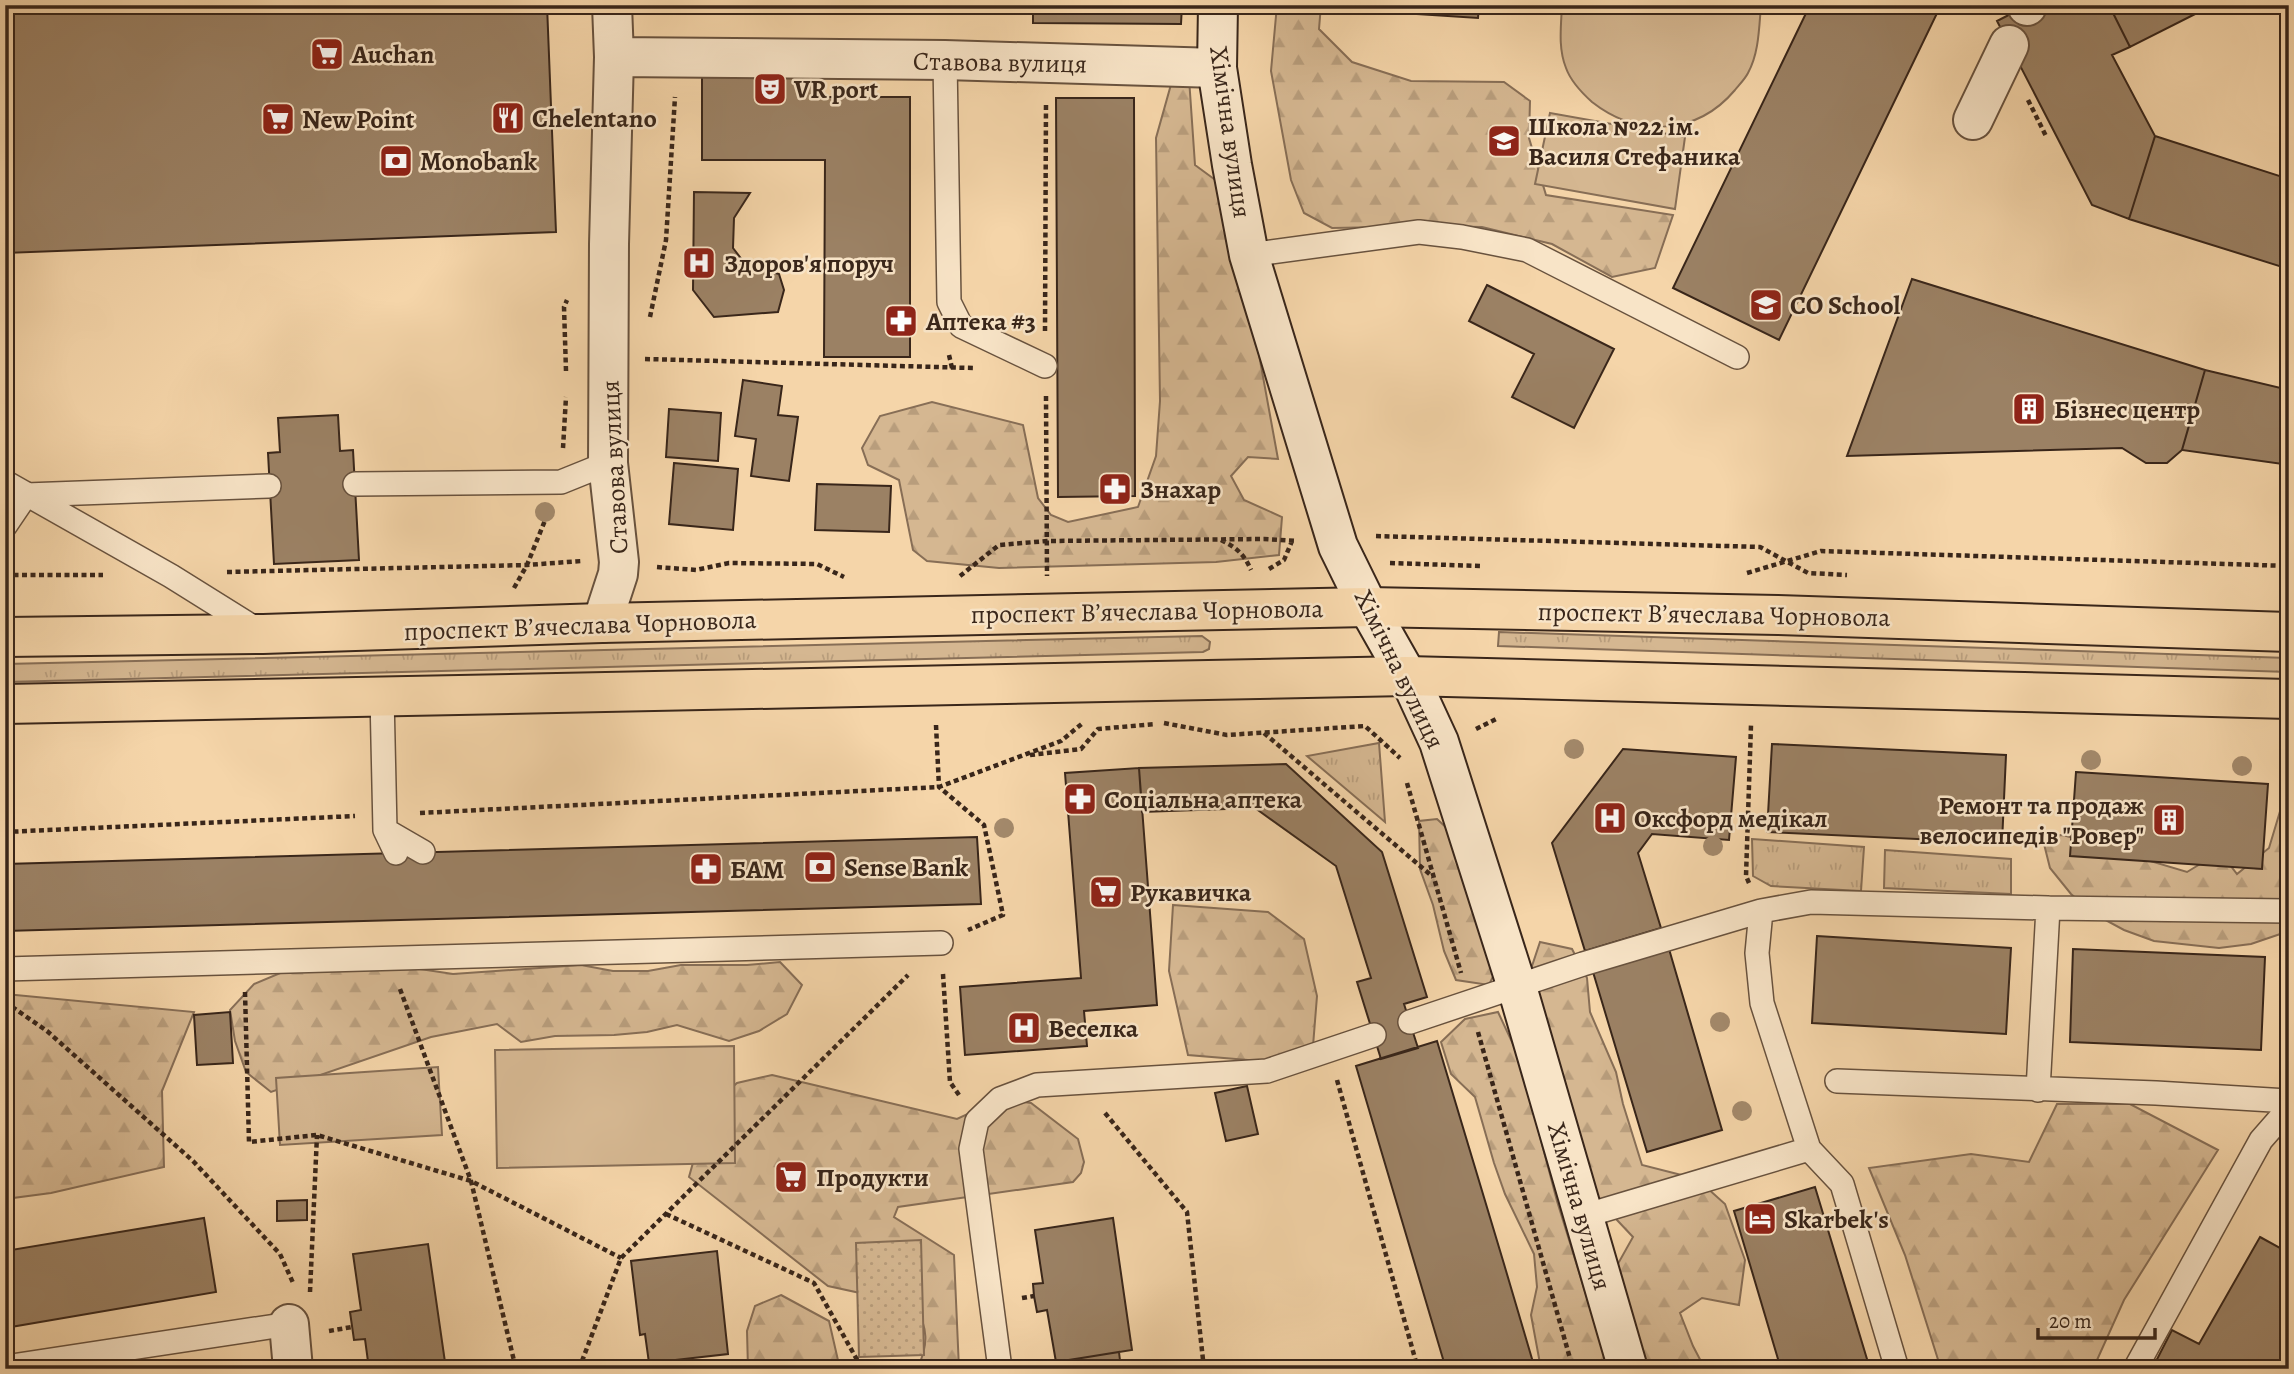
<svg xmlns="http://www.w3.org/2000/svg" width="2294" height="1374" viewBox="0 0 2294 1374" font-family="Alegreya,serif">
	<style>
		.grass { fill: url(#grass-tufts); stroke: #876e56; stroke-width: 2 }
		.forest { fill: url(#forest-firs); stroke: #876e56; stroke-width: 2 }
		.park { fill: url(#park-dots); stroke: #876e56; stroke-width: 2 }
		.pitch { fill: #d5b791; stroke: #876e56; stroke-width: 2 }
		.building { fill: #9b8164; stroke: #39261a; stroke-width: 2 }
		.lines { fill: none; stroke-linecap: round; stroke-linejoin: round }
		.lane-casing { stroke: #68523e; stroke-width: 26 }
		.street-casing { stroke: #68523e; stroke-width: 42 }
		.secondary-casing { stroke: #39261a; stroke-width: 42 }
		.primary-casing { stroke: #39261a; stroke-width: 42 }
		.path { stroke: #39261a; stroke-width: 4.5; stroke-dasharray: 5 3.5; stroke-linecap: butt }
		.lane { stroke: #f8e4c7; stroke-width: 23 }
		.street { stroke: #f8e4c7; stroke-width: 38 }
		.secondary { stroke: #f8e4c7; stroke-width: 38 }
		.primary { stroke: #f5d5a9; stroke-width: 38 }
		.tree { fill: #a3896b }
		.labels { text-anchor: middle; stroke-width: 5; stroke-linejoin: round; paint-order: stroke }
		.poi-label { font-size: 26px; font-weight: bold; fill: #39261a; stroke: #f8e4c7; text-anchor: start }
		.street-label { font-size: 26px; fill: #39261a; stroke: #f8e4c7 }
	</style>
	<defs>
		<pattern id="grass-tufts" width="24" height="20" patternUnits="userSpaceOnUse" patternTransform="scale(1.75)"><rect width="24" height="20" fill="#d5b791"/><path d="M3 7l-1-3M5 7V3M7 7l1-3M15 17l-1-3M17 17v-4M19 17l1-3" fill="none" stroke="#b89d7c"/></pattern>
		<pattern id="forest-firs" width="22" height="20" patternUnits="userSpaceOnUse" patternTransform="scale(1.75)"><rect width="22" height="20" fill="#d5b791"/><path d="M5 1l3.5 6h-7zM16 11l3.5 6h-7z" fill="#b89d7c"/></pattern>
		<pattern id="park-dots" width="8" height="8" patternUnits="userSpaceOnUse" patternTransform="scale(1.75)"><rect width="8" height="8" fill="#d5b791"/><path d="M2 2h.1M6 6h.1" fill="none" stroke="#b89d7c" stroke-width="1.8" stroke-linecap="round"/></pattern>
	</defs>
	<rect width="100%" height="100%" fill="#f5d5a9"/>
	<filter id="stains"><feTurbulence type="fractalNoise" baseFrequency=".00286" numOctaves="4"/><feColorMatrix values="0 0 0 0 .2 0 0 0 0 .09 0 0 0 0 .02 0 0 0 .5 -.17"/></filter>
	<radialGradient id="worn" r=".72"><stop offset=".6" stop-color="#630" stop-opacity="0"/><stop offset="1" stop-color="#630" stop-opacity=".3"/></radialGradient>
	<!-- grass -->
	<path class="grass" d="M1499,632L2289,658V672L1498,646Z
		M1202,636L1210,642L1209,649L1203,652L5,682V664Z
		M1379,743L1385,822L1307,756Z
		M1752,839L1864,847L1861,891L1771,886L1753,876Z
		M1885,850L2011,859V894L1884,888Z"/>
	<!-- forest -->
	<path class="forest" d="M1277,5H1321L1319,29L1352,62L1411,81L1504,82L1530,101L1529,138L1546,195L1673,215L1655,268L1612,277L1552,244L1482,227L1436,226L1332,228L1304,213L1291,180L1271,71Z
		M1189,78L1195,165L1229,190L1278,459L1248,457L1231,476L1244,500L1282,517L1279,555L1216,562L999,568L927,561L913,550L899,480L868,465L862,448L880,416L932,402L1023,425L1038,498L1051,515L1068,522L1138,507L1156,456L1160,401L1156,138L1172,81Z
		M2289,794V931L2251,944L2219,948L2154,941L2124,930L2096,915L2071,894L2050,868L2042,836L2063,835L2187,872L2220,852L2237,874L2269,848L2284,798Z
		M1437,819L1464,844L1497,968L1489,985L1456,980L1444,951L1433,905L1420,869L1419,821Z
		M1173,905L1268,912L1304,939L1317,996L1313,1046L1295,1064L1188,1055L1169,971Z
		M1540,942L1572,949L1587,978L1590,1012L1616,1072L1623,1104L1642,1165L1697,1179L1725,1204L1745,1260L1739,1305L1702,1298L1680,1313L1693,1346L1705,1369H1644L1615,1269L1633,1237L1599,1201L1530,972Z
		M780,962L802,985L787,1014L759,1031L729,1041L677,1025L647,1032L614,1035L555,1036L521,1042L497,1024L431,1037L271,1092L246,1072L235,1041L230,1010L254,984L285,971L319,965L420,969L453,974L581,965L613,971H648L681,965H747Z
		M5,994L194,1012L162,1091L164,1167L51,1193L5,1199Z
		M1498,1012L1519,1057L1557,1201L1609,1369H1541L1531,1315L1537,1287L1534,1254L1505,1194L1494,1163L1475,1097L1451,1074L1441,1042L1465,1019Z
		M772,1075L957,1119L1000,1099L1031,1103L1078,1139L1084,1162L1081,1173L1073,1182L898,1207L894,1217L954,1255L959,1369H917C929,1345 928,1328 915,1305L828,1286L689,1177L708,1109L737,1083Z
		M2057,1104H2130L2218,1150L2124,1300L2093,1369H1941L1905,1255L1869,1168L1971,1154L2029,1162Z
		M781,1295L829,1321L840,1369H748L747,1331L755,1306Z"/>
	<!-- park -->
	<path class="park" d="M921,1240L924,1355L859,1357L856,1243Z"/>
	<!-- pitch -->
	<path class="pitch" d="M1562,5H1761C1759,28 1759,53 1748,73C1745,79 1739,85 1735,90C1697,135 1638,138 1592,102C1582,93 1571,82 1566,68C1558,48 1561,27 1562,5Z
		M1550,113L1685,137L1675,209L1535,184Z
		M734,1046L735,1163L497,1168L495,1050Z
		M438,1067L442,1135L280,1145L276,1078Z"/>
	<!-- building -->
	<path class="building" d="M5,5H547L556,232L5,253Z
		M1033,5H1182L1181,24L1033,23Z
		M1355,5H1479L1478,18L1355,10Z
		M1810,5H1941L1779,340L1673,288Z
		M2028,5H2109L2130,47L2112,55L2155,136L2129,219L2092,205L1997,21Z
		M2109,5H2213L2130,47Z
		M702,73H823V97H910V357H824L825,160H702Z
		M1056,98H1134L1135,496L1058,497Z
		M2155,136L2289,179V269L2129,219Z
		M694,192L750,193L734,218L733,248L746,265L779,274L784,290L778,312L714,317L693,290Z
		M1912,279L2205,370L2182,450L2167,463H2146L2122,448L1847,456Z
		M1487,285L1614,349L1574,428L1512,397L1534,354L1469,321Z
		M2205,370L2289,390V465L2182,450Z
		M743,380L782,386L778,415L798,417L789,481L751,476L756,439L735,436Z
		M669,409L721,413L718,461L666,457Z
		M338,415L340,451L353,450L359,560L274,564L268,453L280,452L278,418Z
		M674,463L738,469L733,530L669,524Z
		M817,484L891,486L889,532L815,530Z
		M1772,744L2006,755L2002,843L1767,832Z
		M1623,749L1736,757L1729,840L1652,834L1638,853L1661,928L1585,951L1552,843Z
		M1286,764L1382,852L1427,997L1404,1004L1418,1048L1381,1059L1357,982L1371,978L1336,866L1255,808L1142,812L1139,768Z
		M1139,768L1157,1005L1084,1011L1087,1046L965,1055L960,987L1081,978L1065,773Z
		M2076,772L2268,784L2262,869L2070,856Z
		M977,837L981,904L5,931V864Z
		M1817,936L2011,948L2006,1034L1812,1023Z
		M1669,949L1722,1130L1647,1152L1593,972Z
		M2073,949L2265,957L2261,1050L2070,1042Z
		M230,1012L233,1063L197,1065L194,1015Z
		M1437,1041L1504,1264L1535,1369H1446L1356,1066Z
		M1247,1086L1258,1134L1226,1141L1215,1093Z
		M781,1162L802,1163L801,1191L779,1190Z
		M1815,1187L1870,1369H1781L1734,1211Z
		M307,1200V1220L277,1221V1201Z
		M204,1218L216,1292L5,1328V1251Z
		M1113,1218L1132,1350L1056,1362L1047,1310L1037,1312L1034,1296L1033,1284L1043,1283L1035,1230Z
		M2260,1237L2289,1253L2287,1369H2152L2172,1330L2199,1344Z
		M428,1244L446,1369H369L365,1339L354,1340L350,1312L361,1310L353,1254Z
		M717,1251L728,1354L649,1363L645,1334L640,1335L631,1261Z
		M1119,1352L1121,1369H1045L1056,1366V1362Z"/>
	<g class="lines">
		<defs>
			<path id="lane" d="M945,60L949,302L961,326L1045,366
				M1249,255L1419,232L1462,237L1527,250L1737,357
				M5,482L171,576L259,631
				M355,484L561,482L608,463
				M26,495L269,486
				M5,526L26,495
				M382,696L385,830L396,853
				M385,830L423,852
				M5,969L941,943
				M1410,1022L1583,964L1761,911
				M1837,1081L2156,1093L2289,1101
				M2038,1090L2048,908
				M1584,1216L1809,1149
				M5,1367L289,1324
				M1000,1369L971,1149L977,1121L1000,1099L1037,1085L1267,1071L1374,1035
				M1897,1369L1842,1184L1809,1149L1762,1003L1757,953L1761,911L1811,902L2048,908L2289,911
				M2135,1369L2261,1140L2289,1108"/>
			<path id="street" d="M2027,6V5
				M614,57L945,60L1217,68
				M1973,120L2009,45
				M602,623L618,574L619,562L608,463L609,244L614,57L612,5
				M289,1324L293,1369"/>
			<path id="secondary" d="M1218,5L1217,68L1232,165L1249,255L1338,546L1368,607L1415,690L1439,742L1517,987L1628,1369"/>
			<path id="primary" d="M5,637L263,634L602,623L1368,607L1778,615L2289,632
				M5,704L1407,676L2289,699"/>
		</defs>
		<!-- lane casing -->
		<use href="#lane" class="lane-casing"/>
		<!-- street casing -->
		<use href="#street" class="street-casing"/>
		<!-- secondary casing -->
		<use href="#secondary" class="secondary-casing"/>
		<!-- primary casing -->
		<use href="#primary" class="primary-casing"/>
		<!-- path -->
		<path class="path" d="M2028,100L2046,136
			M650,317L666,240L675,97
			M1045,331L1046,102
			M949,355L952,368
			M645,359L973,368
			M566,371L564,307L567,300
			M1046,396L1047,576
			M563,448L566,397
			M1376,536L1760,547L1808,573L1847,575
			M1221,540C1237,548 1244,554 1251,570
			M1390,563L1480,566
			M657,567L696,570L729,563L817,564L844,577
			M1269,569L1284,560L1292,541
			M227,572L527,565L582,561
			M1747,573L1821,551L2289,566
			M5,575H103
			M960,576L999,545L1047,541L1264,539L1297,541
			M514,588L527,565L548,513
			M1164,723L1227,735L1365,726L1400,758
			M936,725L939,787L984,825L1003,915L968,930
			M1476,729L1496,719
			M1264,733L1433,877
			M1030,755L1081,749L1098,729L1155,724
			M1407,783L1461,973
			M420,813L939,787L1061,741L1084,722
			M5,832L355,816
			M1749,883L1746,876L1751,725
			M943,974L950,1082L959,1095
			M400,989L471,1181L516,1369
			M245,992L249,1142L317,1135L471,1181L621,1258
			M5,1002L47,1031L193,1161L280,1254L294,1285
			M1478,1032L1573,1369
			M1337,1080L1418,1369
			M1105,1113L1187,1212L1204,1369
			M666,1214L814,1283L860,1365L869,1369
			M310,1292L317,1135
			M1022,1298L1034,1296
			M329,1331L352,1327
			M579,1369L621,1258L908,975"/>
		<!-- lane -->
		<use href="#lane" class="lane"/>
		<!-- street -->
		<use href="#street" class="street"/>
		<!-- secondary -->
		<use href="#secondary" class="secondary"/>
		<!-- primary -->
		<use href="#primary" class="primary"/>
	</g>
	<!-- trees -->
	<g class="tree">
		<circle cx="545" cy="512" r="10"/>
		<circle cx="1574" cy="749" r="10"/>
		<circle cx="2091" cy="760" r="10"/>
		<circle cx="2242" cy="766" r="10"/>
		<circle cx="1004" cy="828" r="10"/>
		<circle cx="1713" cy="846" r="10"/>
		<circle cx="1720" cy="1022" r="10"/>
		<circle cx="1742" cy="1111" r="10"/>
	</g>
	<!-- icons -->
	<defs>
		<symbol id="supermarket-square" viewBox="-11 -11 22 22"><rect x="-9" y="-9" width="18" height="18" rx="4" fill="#8f2418" stroke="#f8e4c7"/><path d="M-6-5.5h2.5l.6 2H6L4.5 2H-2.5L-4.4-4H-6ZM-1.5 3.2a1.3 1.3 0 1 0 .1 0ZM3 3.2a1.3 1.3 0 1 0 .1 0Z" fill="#fff"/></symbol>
		<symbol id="theatre-square" viewBox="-11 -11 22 22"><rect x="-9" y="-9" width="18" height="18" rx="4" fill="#8f2418" stroke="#f8e4c7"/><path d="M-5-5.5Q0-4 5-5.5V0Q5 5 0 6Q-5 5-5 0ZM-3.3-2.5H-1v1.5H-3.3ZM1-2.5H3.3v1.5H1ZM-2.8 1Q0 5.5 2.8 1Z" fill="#fff"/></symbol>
		<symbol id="restaurant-square" viewBox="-11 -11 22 22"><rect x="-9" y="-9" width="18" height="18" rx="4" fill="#8f2418" stroke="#f8e4c7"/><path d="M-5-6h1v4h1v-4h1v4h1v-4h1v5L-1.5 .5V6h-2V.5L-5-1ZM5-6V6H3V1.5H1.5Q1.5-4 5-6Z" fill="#fff"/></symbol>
		<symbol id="school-square" viewBox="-11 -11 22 22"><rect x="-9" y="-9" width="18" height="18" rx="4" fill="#8f2418" stroke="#f8e4c7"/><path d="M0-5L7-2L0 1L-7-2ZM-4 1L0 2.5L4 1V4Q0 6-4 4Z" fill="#fff"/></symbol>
		<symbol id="bank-square" viewBox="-11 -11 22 22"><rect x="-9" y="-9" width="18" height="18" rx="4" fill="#8f2418" stroke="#f8e4c7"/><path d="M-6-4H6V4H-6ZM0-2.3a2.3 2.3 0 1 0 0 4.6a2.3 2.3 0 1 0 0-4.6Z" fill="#fff"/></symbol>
		<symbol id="hospital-square" viewBox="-11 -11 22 22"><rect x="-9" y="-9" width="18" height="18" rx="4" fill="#8f2418" stroke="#f8e4c7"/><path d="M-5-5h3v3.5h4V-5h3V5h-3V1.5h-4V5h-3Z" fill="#fff"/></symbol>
		<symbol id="pharmacy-square" viewBox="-11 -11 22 22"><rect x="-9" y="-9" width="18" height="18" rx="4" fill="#8f2418" stroke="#f8e4c7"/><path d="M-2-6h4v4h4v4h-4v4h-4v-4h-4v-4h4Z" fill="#fff"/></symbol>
		<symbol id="building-square" viewBox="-11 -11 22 22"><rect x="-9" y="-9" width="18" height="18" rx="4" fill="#8f2418" stroke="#f8e4c7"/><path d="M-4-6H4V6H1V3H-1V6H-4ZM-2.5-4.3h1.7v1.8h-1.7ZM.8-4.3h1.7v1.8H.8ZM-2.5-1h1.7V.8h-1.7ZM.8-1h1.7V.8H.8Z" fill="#fff"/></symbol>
		<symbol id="hotel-square" viewBox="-11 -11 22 22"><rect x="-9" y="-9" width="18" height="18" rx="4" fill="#8f2418" stroke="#f8e4c7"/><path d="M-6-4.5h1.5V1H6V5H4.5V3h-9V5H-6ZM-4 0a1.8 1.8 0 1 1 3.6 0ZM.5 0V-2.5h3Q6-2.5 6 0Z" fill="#fff"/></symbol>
	</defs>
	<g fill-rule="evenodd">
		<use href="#supermarket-square" x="308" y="35" width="38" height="38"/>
		<use href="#theatre-square" x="751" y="70" width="38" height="38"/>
		<use href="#restaurant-square" x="489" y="99" width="38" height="38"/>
		<use href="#supermarket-square" x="259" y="100" width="38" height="38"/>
		<use href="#school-square" x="1485" y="122" width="38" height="38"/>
		<use href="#bank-square" x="377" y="142" width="38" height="38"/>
		<use href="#hospital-square" x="680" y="244" width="38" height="38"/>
		<use href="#school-square" x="1747" y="286" width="38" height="38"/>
		<use href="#pharmacy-square" x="882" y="302" width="38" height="38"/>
		<use href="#building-square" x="2010" y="390" width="38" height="38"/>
		<use href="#pharmacy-square" x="1096" y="470" width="38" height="38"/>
		<use href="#pharmacy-square" x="1061" y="780" width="38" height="38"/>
		<use href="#hospital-square" x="1591" y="799" width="38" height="38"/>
		<use href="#building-square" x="2150" y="801" width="38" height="38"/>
		<use href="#bank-square" x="801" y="848" width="38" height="38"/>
		<use href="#pharmacy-square" x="687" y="850" width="38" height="38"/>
		<use href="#supermarket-square" x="1087" y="873" width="38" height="38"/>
		<use href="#hospital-square" x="1005" y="1009" width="38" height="38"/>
		<use href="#supermarket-square" x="772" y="1158" width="38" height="38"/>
		<use href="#hotel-square" x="1741" y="1200" width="38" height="38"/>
	</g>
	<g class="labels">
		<!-- poi labels -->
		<g class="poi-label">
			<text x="352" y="63">Auchan</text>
			<text x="794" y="98">VR port</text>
			<text x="532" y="127">Chelentano</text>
			<text x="302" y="128">New Point</text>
			<text x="1528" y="135">Школа №22 ім.<tspan x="1528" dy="30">Василя Стефаника</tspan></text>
			<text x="420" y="170">Monobank</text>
			<text x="724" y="272">Здоров'я поруч</text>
			<text x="1790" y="314">CO School</text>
			<text x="926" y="330">Аптека #3</text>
			<text x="2054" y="418">Бізнес центр</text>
			<text x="1140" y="498">Знахар</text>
			<text x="1104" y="808">Соціальна аптека</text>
			<text x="2144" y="814" text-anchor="end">Ремонт та продаж<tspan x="2144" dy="30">велосипедів "Ровер"</tspan></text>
			<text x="1634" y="827">Оксфорд медікал</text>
			<text x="844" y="876">Sense Bank</text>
			<text x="730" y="878">БАМ</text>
			<text x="1130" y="901">Рукавичка</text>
			<text x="1048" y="1037">Веселка</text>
			<text x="816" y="1186">Продукти</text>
			<text x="1784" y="1228">Skarbek's</text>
		</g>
		<!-- street labels -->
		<g class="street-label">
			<text transform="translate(1000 62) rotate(1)" y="9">Ставова вулиця</text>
			<text transform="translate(1231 132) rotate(82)" y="9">Хімічна вулиця</text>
			<text transform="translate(614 467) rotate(-93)" y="9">Ставова вулиця</text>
			<text transform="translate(1147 611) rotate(-1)" y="9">проспект Вʼячеслава Чорновола</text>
			<text transform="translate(1714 614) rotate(1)" y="9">проспект Вʼячеслава Чорновола</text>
			<text transform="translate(580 625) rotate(-2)" y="9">проспект Вʼячеслава Чорновола</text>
			<text transform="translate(1400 669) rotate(64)" y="9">Хімічна вулиця</text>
			<text transform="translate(1580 1206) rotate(74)" y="9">Хімічна вулиця</text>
		</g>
	</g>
	<!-- margin -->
	<rect width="2294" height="1374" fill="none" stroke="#f5d5a9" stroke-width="28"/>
	<rect x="7" y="7" width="2280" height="1360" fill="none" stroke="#39261a" stroke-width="3.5"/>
	<rect x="14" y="14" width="2266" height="1346" fill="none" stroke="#39261a" stroke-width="2"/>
	<!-- scale -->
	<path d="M2038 1328v10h117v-10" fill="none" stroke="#39261a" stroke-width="3.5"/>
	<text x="2049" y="1328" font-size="21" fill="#39261a" stroke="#f8e4c7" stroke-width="5" paint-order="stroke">20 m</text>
	<rect width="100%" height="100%" filter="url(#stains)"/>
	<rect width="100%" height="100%" fill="url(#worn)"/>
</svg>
